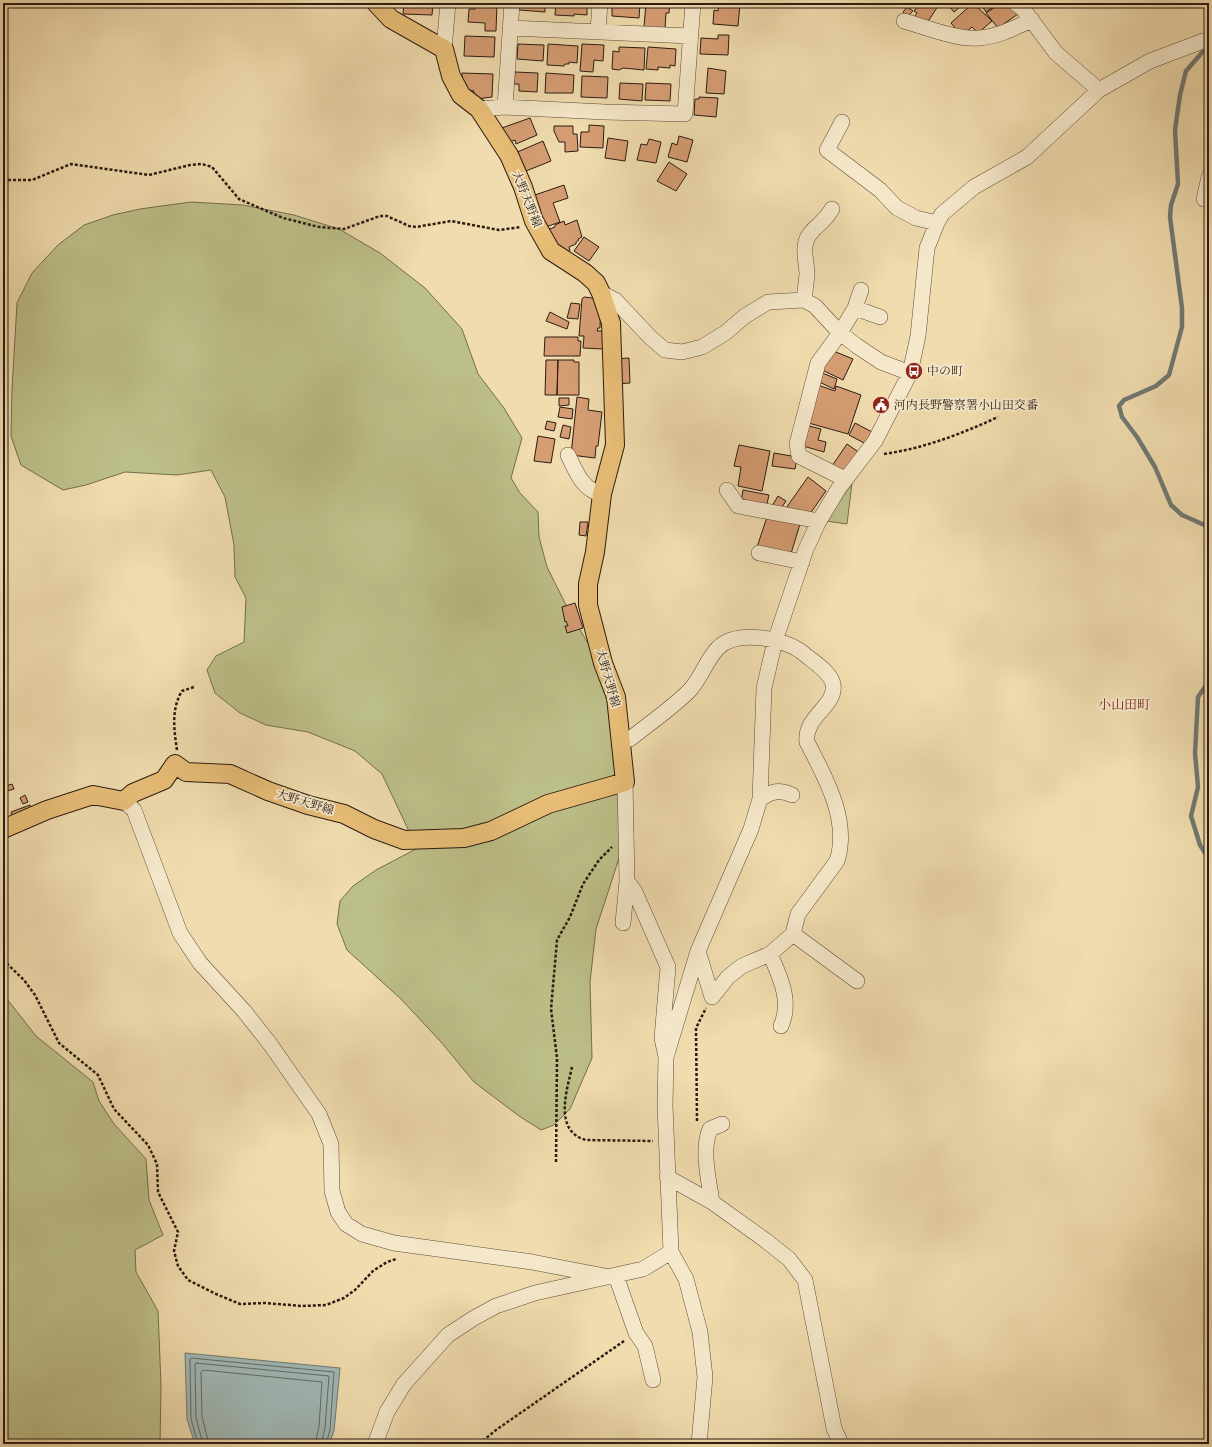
<svg xmlns="http://www.w3.org/2000/svg" width="1212" height="1447" viewBox="0 0 1212 1447" font-family="Vollkorn,'Noto Serif JP',serif">
	<style>
		.green { fill: #bdbf88; stroke: #746d4d }
		.water { fill: #a0b8b6; stroke: #717974 }
		.lines { fill: none; stroke-linecap: round; stroke-linejoin: round }
		.shore { stroke: #656a64; stroke-width: 1 }
		.stream { stroke: #717974; stroke-width: 4.5 }
		.building { fill: #d69d73; stroke: #2a1b12 }
		.minor-casing { stroke: #5c4b39; stroke-width: 16 }
		.major-casing { stroke: #2a1b12; stroke-width: 20 }
		.path { stroke: #2a1b12; stroke-width: 2.5; stroke-dasharray: 3 2; stroke-linecap: butt }
		.minor { stroke: #f5e8ca; stroke-width: 15 }
		.major { stroke: #e8be77; stroke-width: 18 }
		.labels { text-anchor: middle; stroke-width: 3.5; stroke-linejoin: round; paint-order: stroke }
		.street-label { font-size: 12px; fill: #2a1b12; stroke: #f5e8ca }
		.poi-label { font-size: 12px; fill: #2a1b12; stroke: #f5e8ca; text-anchor: start }
		.neighbourhood-label { font-size: 13px; fill: #7a1f14; stroke: #f5e8ca }
	</style>
	<rect width="100%" height="100%" fill="#f0dcae"/>
	<filter id="stains"><feTurbulence type="fractalNoise" baseFrequency=".005" numOctaves="4"/><feColorMatrix values="0 0 0 0 .2 0 0 0 0 .09 0 0 0 0 .02 0 0 0 .5 -.17"/></filter>
	<radialGradient id="worn" r=".72"><stop offset=".6" stop-color="#630" stop-opacity="0"/><stop offset="1" stop-color="#630" stop-opacity=".3"/></radialGradient>
	<!-- green -->
	<path class="green" d="M191,202L243,205L294,215L339,229L380,253L425,288L462,329L478,374L504,408L522,438L511,478L520,493L538,512L539,537L547,567L570,613L598,660L628,733L624,843L596,929L590,982L592,1058L570,1109L554,1125L541,1130L519,1116L474,1082L441,1042L401,999L347,950L337,924L340,901L353,886L376,870L416,849L407,827L382,774L355,751L308,732L266,725L240,713L215,693L207,670L216,656L244,642L246,598L235,577L234,545L225,497L211,470L177,475L125,472L86,485L63,490L21,465L11,436L12,389L17,303L32,273L58,245L84,225L113,215L140,209Z
		M852,483L847,524L826,521Z
		M3,994L36,1036L93,1082L99,1101L114,1124L146,1159L149,1200L163,1235L135,1250L136,1272L158,1311L161,1385L160,1444H3Z"/>
	<!-- water -->
	<path class="water" d="M185,1353L340,1368L334,1431L329,1444H195L187,1419Z"/>
	<g class="lines">
		<!-- shore -->
		<path class="shore" d="M198,1444L191,1419L190,1360L191,1358L334,1372L330,1430L326,1444
			M203,1444L196,1418L195,1365L196,1363L329,1376L325,1428L321,1444
			M209,1444L202,1417L201,1372L203,1370L322,1382L319,1427L315,1444"/>
		<!-- stream -->
		<path class="stream" d="M1207,44L1206,48L1186,71L1180,95L1175,130L1178,184L1171,205L1170,217L1182,308V327L1169,375L1156,386L1124,400L1119,406L1122,417L1137,437L1155,467L1171,505L1182,515L1209,527
			M1209,681L1198,697L1195,753L1198,787L1191,816L1200,845L1209,859"/>
	</g>
	<!-- building -->
	<path class="building" d="M404,3H433L432,15L403,14Z
		M475,3H497L496,31H485V23L468,22L469,9H475Z
		M519,3H545V12L519,10Z
		M556,3H590L589,6H587V15L574,14V16L555,15Z
		M612,3H640L639,18L612,16Z
		M646,3H670L669,13H666L665,28L644,27Z
		M719,3L740,4L738,26L713,24L714,10L718,11Z
		M920,3H934L938,6L927,23L914,17L917,13L914,11Z
		M949,3H956L960,7L954,12L947,4Z
		M973,3L992,21L978,33L972,27L964,34L961,35L951,23Z
		M980,3H999L986,12Z
		M1001,3L1004,6L1008,4L1018,14L998,28L986,13Z
		M907,7L913,11L908,16L903,12Z
		M718,35H729L728,55L700,54L701,38L718,39Z
		M465,36L495,37L494,57L464,56Z
		M518,44L544,45L543,61L517,59Z
		M548,44L578,46L577,63L569,62V64H565L564,66L547,65Z
		M582,44L604,45L603,61L594,60L593,72L580,71Z
		M619,47L645,48L644,70L623,68L619,70L612,69L613,51L619,52Z
		M648,47L676,49L675,66L670,65V68L658,67V70L646,69Z
		M708,68L726,71L724,94L706,93Z
		M515,72L538,73L537,92L519,91V84H514Z
		M462,73L493,74L492,97L476,99L473,96L474,91L466,90L462,87Z
		M546,73L574,75L573,93H545Z
		M582,76L608,77L607,98L581,97Z
		M620,83L643,84L642,101L619,99Z
		M646,83L671,84L670,101L645,100Z
		M699,97L718,98L716,117L694,115L695,99H699Z
		M530,118L537,135L516,144L515,140L505,144L499,129Z
		M589,125L604,126L603,148L580,147L581,132H589Z
		M554,126H573V134H577L578,151L565,152V142H559L554,131Z
		M679,136L693,140L687,162L668,157L672,143L677,145Z
		M608,138L628,141L625,161L605,158Z
		M649,139L661,142L656,163L637,160L641,144L647,145Z
		M543,141L551,161L521,173L515,153Z
		M669,162L687,174L676,191L657,181Z
		M564,185L568,198L553,203L560,222L543,228L532,196Z
		M577,220L582,237L578,239L579,240L576,242V244L569,247L570,251L560,255L547,230L555,227V225L564,221L565,225Z
		M584,237L599,247L589,261L574,251Z
		M584,297L601,299L600,328H598L597,331H604L603,349L583,348L584,336H579L582,299Z
		M571,303L580,304L578,319L567,318Z
		M550,312L569,322L567,329L546,321Z
		M545,337H578V341H581L580,356H544Z
		M831,350L853,359L843,380L820,369Z
		M629,358L630,383L614,384L613,359Z
		M546,360H558L557,395H545Z
		M558,360H574V362H579V395H557Z
		M820,372L837,379L834,389L817,381Z
		M815,384L835,391L836,386L861,395L848,434L805,422Z
		M577,397L589,399L588,410L602,412L598,446H596L595,458L571,455Z
		M559,398H569V405L559,406Z
		M560,407L573,409L572,419L558,417Z
		M547,421L556,423L554,431L545,429Z
		M855,423L872,432L866,444L849,435Z
		M563,425L571,427L569,439L560,437Z
		M809,426L821,429L818,440L826,442L824,452L803,446Z
		M538,436L555,439L551,463L534,461Z
		M847,444L860,453L844,475L832,466Z
		M739,445L770,451L762,491L738,486L741,467L734,466Z
		M774,453L797,457L795,469L772,466Z
		M808,477L826,491L807,518L784,511Z
		M743,490L769,495L766,508L741,503Z
		M778,496L786,501L780,510L772,506Z
		M767,517L800,524L790,557L757,547Z
		M580,522H588L586,536L579,535Z
		M575,603L583,628L567,633L565,626H568L566,621L565,622L562,607Z
		M12,784L14,789L3,792V787Z
		M25,795L28,802L23,804L20,798Z
		M30,805L32,810L12,817L11,812Z"/>
	<g class="lines">
		<defs>
			<path id="minor" d="M1015,3L1024,10L1056,53L1099,90
				M904,21C926,27 957,40 979,38C998,37 1015,27 1032,20
				M511,28L690,36
				M598,31L600,3
				M444,49L448,3
				M505,107L512,3
				M479,109L505,107L605,112L685,114L693,3
				M842,122L827,150L880,190L897,208L916,218L937,223
				M1209,177L1204,199L1209,200
				M601,293L615,300L651,338L665,350L682,352L702,347L725,333L745,316L768,302L804,300L815,306L840,333L857,346L881,362L910,373
				M804,300C805,292 806,283 807,275C807,262 801,247 809,235C817,224 824,223 832,209
				M855,308L880,317
				M568,455C576,471 582,490 602,494
				M845,479L799,456L797,444L818,363L840,333L855,308L861,290
				M727,490L738,506L819,521
				M759,553L802,562
				M621,742L630,739C650,723 672,708 689,691C701,679 706,660 718,648C736,629 785,638 803,653C812,661 830,671 833,684C837,706 804,716 807,742C825,777 850,820 837,861L798,914L793,934L770,954L742,966L728,977L712,997L698,951
				M625,782L627,881L635,892L668,967L662,1038L666,1057L665,1105L671,1252L686,1279L700,1332L705,1377L699,1444
				M760,799C772,791 779,789 792,795
				M124,801L134,810L180,933L200,963L244,1011L270,1044L319,1114L331,1144L332,1191L338,1212L346,1224L362,1234L394,1243L532,1262L610,1277
				M623,923L627,881
				M793,934L857,981
				M770,954C780,977 792,1001 781,1026
				M666,1057L698,951L751,829L760,799L764,688L775,641L806,549L819,521L839,488L875,441L910,373L918,336L927,248L937,223L942,214L974,187L1027,157L1099,90L1150,61L1203,41L1209,40
				M667,1177L712,1202L765,1240L789,1259L805,1280L834,1428L841,1444
				M712,1202C709,1180 701,1150 710,1129L722,1124
				M616,1276L636,1333L645,1346L653,1380
				M375,1444L387,1412L404,1384L448,1335L474,1318L496,1306L535,1293L643,1269L671,1252"/>
			<path id="major" d="M3,829L47,810L93,795L124,801L133,793L164,780L175,764L186,772L230,774L268,791L308,805L344,814L374,829L404,840L464,838L491,831L548,804L625,782L616,697L603,663L588,605V584L595,552L602,494L615,445L611,323L601,293L596,283L585,273L551,251L534,221L523,187L509,155L479,109L461,95L451,76L444,49L391,19L376,3"/>
		</defs>
		<!-- minor casing -->
		<use href="#minor" class="minor-casing"/>
		<!-- major casing -->
		<use href="#major" class="major-casing"/>
		<!-- path -->
		<path class="path" d="M3,180H32L71,164L149,175L190,165L202,164L212,167L239,199L283,218L319,227L344,229L380,216H387L409,226L416,227L451,221L499,230L521,227
			M884,454C925,448 961,434 998,417
			M177,750C174,730 171,709 182,691L194,687
			M3,960L24,980L35,995L59,1043L98,1075L114,1109L148,1145L157,1164L158,1192L178,1232L174,1251L178,1266L188,1280L216,1294L240,1304L265,1303L302,1306L326,1305L344,1298L355,1290L373,1271L387,1262L396,1259
			M572,1067C567,1090 553,1131 586,1140L653,1141
			M697,1121L696,1028L706,1008
			M556,1162L557,1058L551,1009L557,940L570,917L583,884L599,860L612,847
			M479,1444L496,1430L624,1341"/>
		<!-- minor -->
		<use href="#minor" class="minor"/>
		<!-- major -->
		<use href="#major" class="major"/>
	</g>
	<!-- icons -->
	<defs>
		<symbol id="bus-disc" viewBox="-11 -11 22 22"><circle r="9.5" fill="#8f2418" stroke="#f5e8ca"/><path d="M-5-6H5V4H4V6H2V4H-2V6H-4V4H-5ZM-3.5-4V0h7V-4ZM-3.5 1.2v1.5H-2V1.2ZM2 1.2v1.5H3.5V1.2Z" fill="#fff"/></symbol>
		<symbol id="civic-disc" viewBox="-11 -11 22 22"><circle r="9.5" fill="#8f2418" stroke="#f5e8ca"/><path d="M-.6-6.5H3V-4.5H.6V-3L4-1V1h2V6H-6V1h2V-1L-.6-3ZM-1.2 2.5V6h2.4V2.5Z" fill="#fff"/></symbol>
	</defs>
	<g fill-rule="evenodd">
		<use href="#bus-disc" x="904" y="361" width="20" height="20"/>
		<use href="#civic-disc" x="871" y="395" width="20" height="20"/>
	</g>
	<g class="labels">
		<!-- street labels -->
		<g class="street-label">
			<text transform="translate(527 199) rotate(68)" y="4">大野天野線</text>
			<text transform="translate(608 678) rotate(74)" y="4">大野天野線</text>
			<text transform="translate(305 802) rotate(17)" y="4">大野天野線</text>
		</g>
		<!-- poi labels -->
		<g class="poi-label">
			<text x="927" y="375">中の町</text>
			<text x="894" y="409">河内長野警察署小山田交番</text>
		</g>
		<!-- neighbourhood labels -->
		<g class="neighbourhood-label">
			<text x="1124" y="709">小山田町</text>
		</g>
	</g>
	<!-- margin -->
	<rect width="1212" height="1447" fill="none" stroke="#f0dcae" stroke-width="16"/>
	<rect x="4" y="4" width="1204" height="1439" fill="none" stroke="#2a1b12" stroke-width="2"/>
	<rect x="8" y="8" width="1196" height="1431" fill="none" stroke="#2a1b12"/>
	<rect width="100%" height="100%" filter="url(#stains)"/>
	<rect width="100%" height="100%" fill="url(#worn)"/>
</svg>
